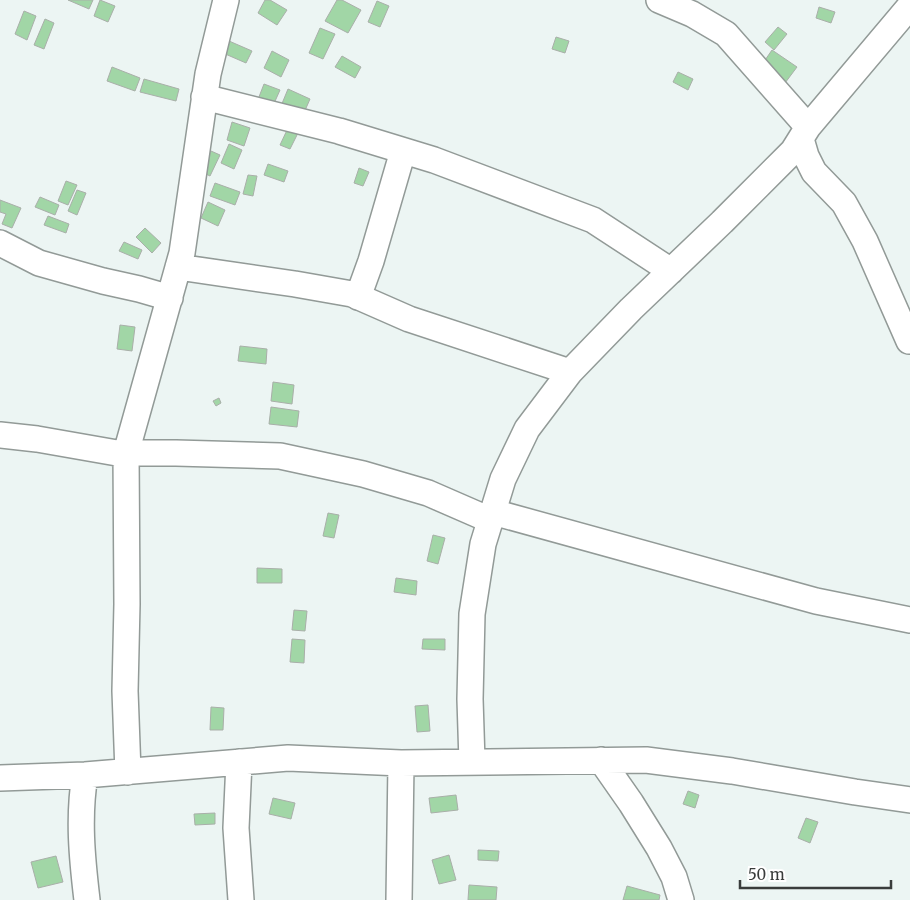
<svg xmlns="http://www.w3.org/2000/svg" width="910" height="900" viewBox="0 0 910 900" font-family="Merriweather,serif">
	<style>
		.building { fill: #a1d6a6; stroke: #a9afa9 }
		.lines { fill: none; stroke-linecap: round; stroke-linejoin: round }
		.minor-casing { stroke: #929a97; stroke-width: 28 }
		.minor { stroke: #fff; stroke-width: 25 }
	</style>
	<rect width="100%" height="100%" fill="#ecf5f3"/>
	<!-- building -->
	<path class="building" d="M68,0H93L89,9Z
		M100,0L115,6L108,22L94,16Z
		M265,0H270L287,10L277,25L258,13Z
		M337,0H342L361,10L348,33L325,21Z
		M377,1L389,6L380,27L368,22Z
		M819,7L835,12L831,23L816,18Z
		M24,11L36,16L27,40L15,34Z
		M45,19L54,23L44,49L34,45Z
		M778,27L787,34L774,50L765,42Z
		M320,28L335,34L323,59L309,53Z
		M556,37L569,41L565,53L552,49Z
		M229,41L252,51L246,63L223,53Z
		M772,50L797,67L785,83L761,66Z
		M272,51L289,60L281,77L264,68Z
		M342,56L361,67L355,78L335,67Z
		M112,67L140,78L135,91L107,81Z
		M678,72L693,79L688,90L673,82Z
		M144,79L179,89L176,101L140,92Z
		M264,84L280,90L272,108L257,102Z
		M288,89L310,99L303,115L281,106Z
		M232,122L250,128L244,146L227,140Z
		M288,128L298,133L290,149L280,145Z
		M229,144L242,150L234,169L221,163Z
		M211,151L220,155L210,176L200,171Z
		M268,164L288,171L284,182L264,175Z
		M359,168L369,172L363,186L354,183Z
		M248,175L257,176L253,196L243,194Z
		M66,181L77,185L68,205L58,201Z
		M215,183L240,192L235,205L210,196Z
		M77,190L86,193L77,215L68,211Z
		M40,197L59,205L55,215L35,207Z
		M0,200L21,208L12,228L2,224L6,214L0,212Z
		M208,202L225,210L218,226L201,218Z
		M48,216L69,224L66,233L44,225Z
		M145,228L161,243L152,253L136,237Z
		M124,242L142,250L138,259L119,251Z
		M120,325L135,327L132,351L117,349Z
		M240,346L267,349L266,364L238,361Z
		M273,382L294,385L292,404L271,401Z
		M219,398L221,403L216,406L213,401Z
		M271,407L299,411L297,427L269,424Z
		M328,513L339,515L334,538L323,536Z
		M433,535L445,538L438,564L427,561Z
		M257,568L282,569V583H257Z
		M396,578L417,581L416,595L394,592Z
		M294,610L307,611L305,631L292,630Z
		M292,639L305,640L304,663L290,662Z
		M423,639H445V650L422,649Z
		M428,705L430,731L417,732L415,706Z
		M211,707L224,708L223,730H210Z
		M688,791L699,795L695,808L683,804Z
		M456,795L458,810L431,813L429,798Z
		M273,798L295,803L291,819L269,814Z
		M215,813V824L195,825L194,814Z
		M806,818L818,822L810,843L798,838Z
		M478,850L499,851L498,861L478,860Z
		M449,855L456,880L439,884L432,860Z
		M56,856L63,882L38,888L31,862Z
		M469,885L497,887L496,900H468Z
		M627,886L660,895L659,900H623Z"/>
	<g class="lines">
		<defs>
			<path id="minor" d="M659,0L692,14L726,34L808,127
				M204,97L339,131L434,160L593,220L671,271
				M801,139L806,156L814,172L844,203L865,241L909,341
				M0,243L39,263L103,281L139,289L170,298
				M178,267L295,284L352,294L409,319L570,372
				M358,297L371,261L403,151
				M0,435L37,439L117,453H176L280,456L363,474L428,493L490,520
				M493,512L816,601L910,620
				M601,760L631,803L659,848L674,877L681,900
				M239,762L236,828L241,900
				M472,762L470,699L472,614L483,544L503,479L527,429L570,372L631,309L722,222L793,151L808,127L910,6
				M128,772L125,691L127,604L126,453L182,253L208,74L226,0
				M85,775C78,817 82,858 87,900
				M0,778L85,775L288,758L401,763L646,760L732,771L855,792L910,800
				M399,900L401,763"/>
		</defs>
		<!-- minor casing -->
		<use href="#minor" class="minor-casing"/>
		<!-- minor -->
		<use href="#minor" class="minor"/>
	</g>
	<!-- scale -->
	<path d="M740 880v8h151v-8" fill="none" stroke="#393c3b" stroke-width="2.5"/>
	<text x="748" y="880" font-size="15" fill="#393c3b" stroke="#ffffff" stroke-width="4" paint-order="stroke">50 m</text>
</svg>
